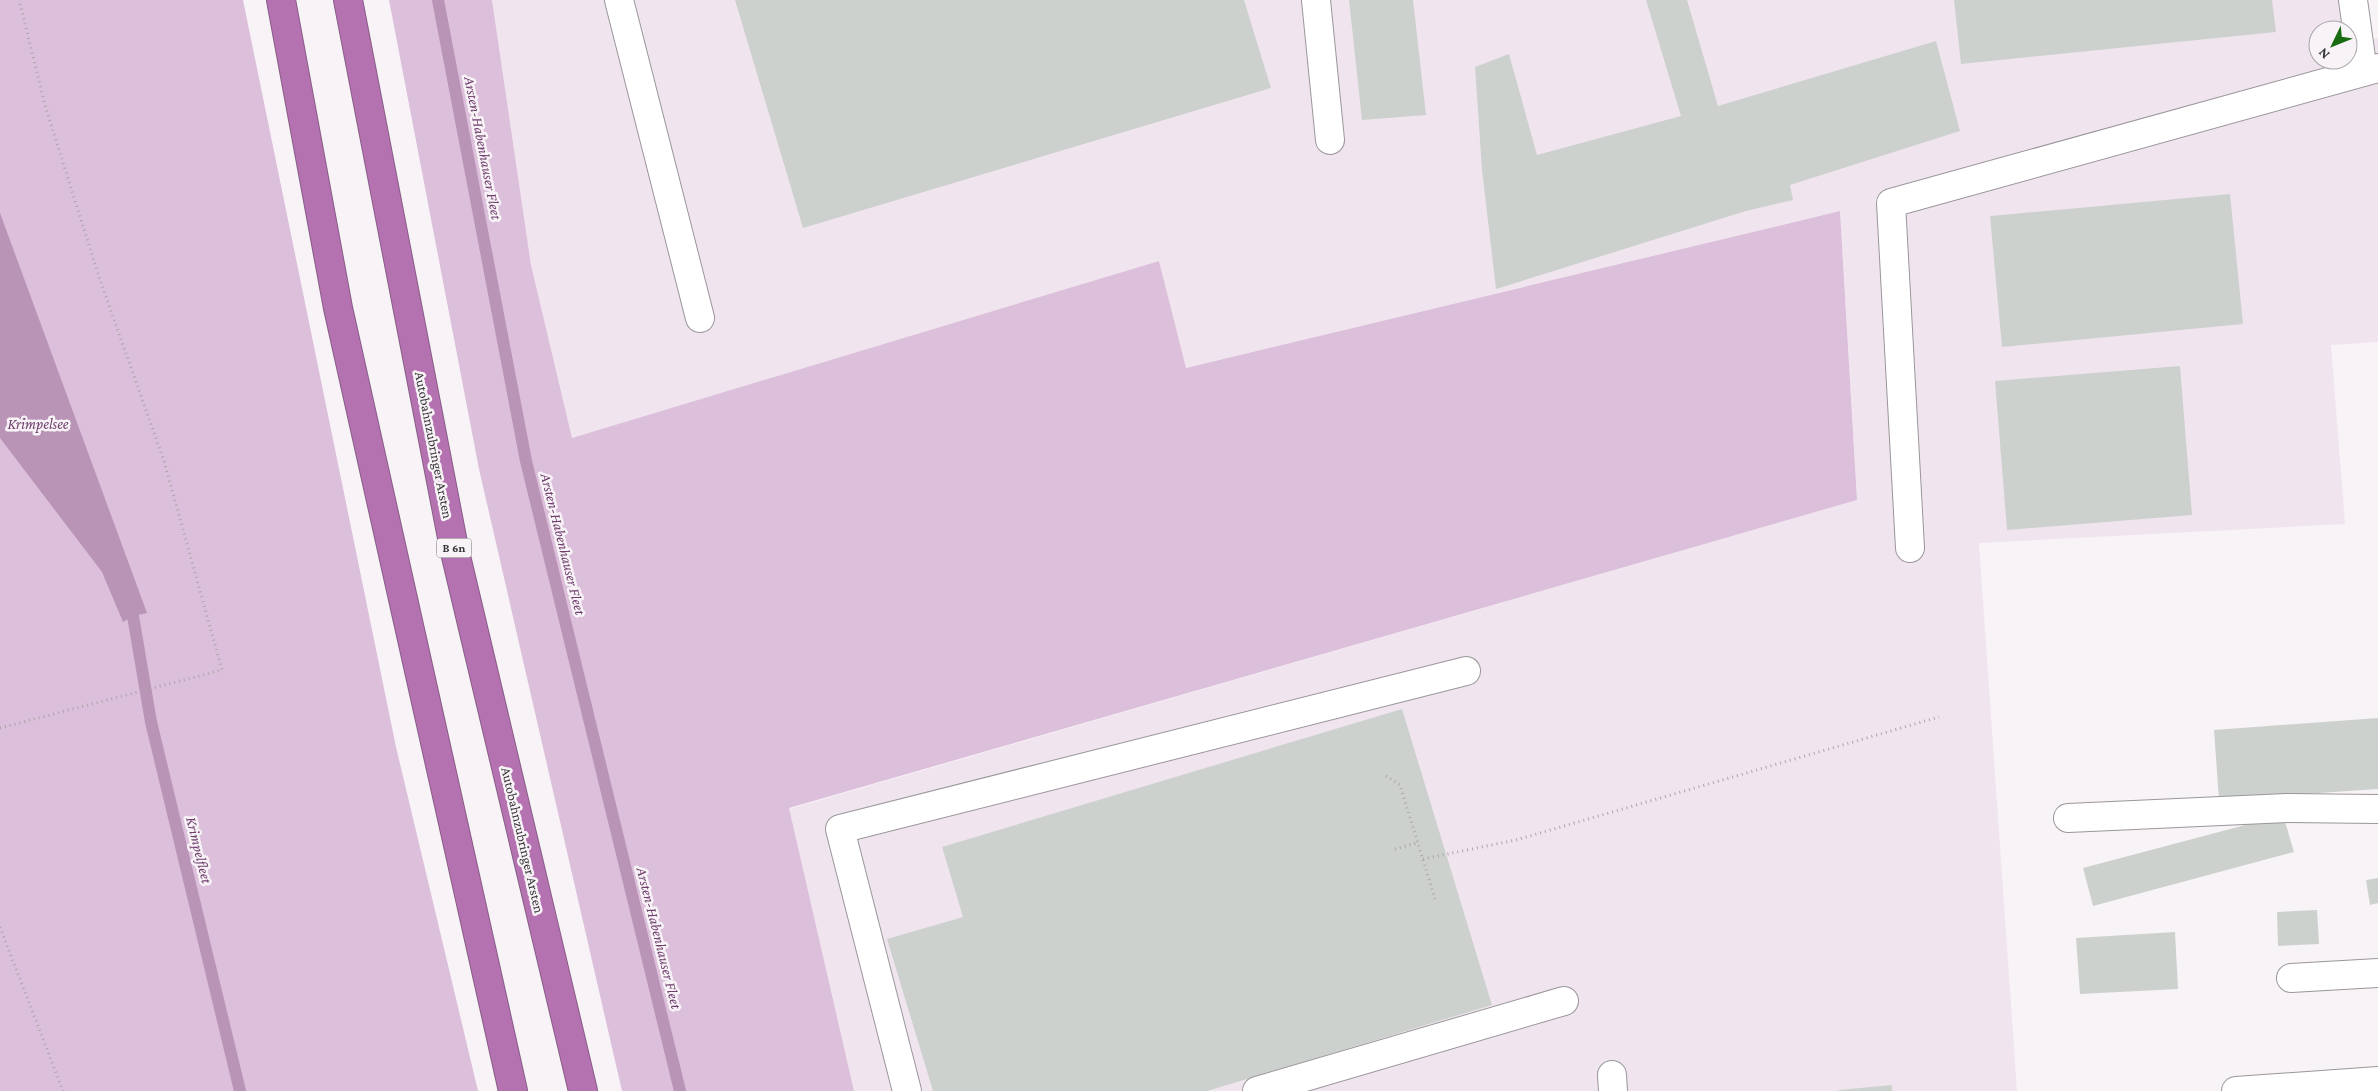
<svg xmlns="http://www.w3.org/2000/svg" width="2378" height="1091" viewBox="0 0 2378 1091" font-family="'Crimson Pro',serif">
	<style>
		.built { fill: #f0e5ef; fill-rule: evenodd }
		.green { fill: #dcbfda }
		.water { fill: #b994b7 }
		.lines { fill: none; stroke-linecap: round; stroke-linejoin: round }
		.stream { stroke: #b994b7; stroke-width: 12 }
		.building { fill: #cdd1cd }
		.minor-casing { stroke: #9a969a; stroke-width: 30 }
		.highway-casing { stroke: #885d86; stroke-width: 30 }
		.path { stroke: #aaa6aa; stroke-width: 3; stroke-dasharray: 1 4; stroke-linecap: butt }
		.minor { stroke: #fff; stroke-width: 28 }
		.highway { stroke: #b472b1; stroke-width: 28 }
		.labels { text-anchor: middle; stroke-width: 5; stroke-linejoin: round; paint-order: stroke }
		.shield { fill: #f8f3f7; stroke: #716e71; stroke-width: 1 }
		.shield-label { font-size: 12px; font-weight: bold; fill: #373537 }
		.street-label { font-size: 14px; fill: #373537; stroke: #f8f3f7 }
		.water-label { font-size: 15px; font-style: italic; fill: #6f3e6d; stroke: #f8f3f7 }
	</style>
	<rect width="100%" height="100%" fill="#f8f3f7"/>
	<!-- built -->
	<path class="built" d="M492,0H2358L2365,41L2378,38V342L2331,345L2345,524L1979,543L2017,1091H854L789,809L1857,500L1840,211L1185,368L1159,261L572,439L531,265ZM2318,30H2348V60H2318Z"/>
	<!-- green -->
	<path class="green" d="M0,0H243L396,747L478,1091H0Z
		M389,0H492L531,265L572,438L1159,261L1186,368L1840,211L1857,500L789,808L854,1091H622L479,469Z"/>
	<!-- water -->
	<path class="water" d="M0,213L147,613L133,616L123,622L102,572L0,438Z"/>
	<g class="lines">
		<!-- stream -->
		<path class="stream" d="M438,0L526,461L680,1091
			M133,616L151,722L240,1091"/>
	</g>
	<!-- building -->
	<path class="building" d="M735,0H1244L1271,88L803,228Z
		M1349,0H1413L1426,115L1362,120Z
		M1646,0H1687L1718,106L1936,41L1960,131L1790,185L1793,200L1746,211L1496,289L1482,170L1475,67L1509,54L1537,155L1681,116Z
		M1954,0H2272L2276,32L1961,64Z
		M2230,194L2243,324L2002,347L1990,216Z
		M2180,366L2192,515L2007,530L1995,381Z
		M1402,709L1492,1005L1207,1091H933L887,939L963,917L942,847Z
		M2378,718V789L2219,800L2214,730Z
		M2283,815L2294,852L2093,906L2083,868Z
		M2378,878V903L2370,905L2366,880Z
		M2317,910L2319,944L2278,946L2277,912Z
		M2175,932L2178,989L2080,994L2076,938Z
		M1892,1085V1091H1839V1090Z"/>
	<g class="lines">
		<defs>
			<path id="minor" d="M619,0L700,318
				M1316,0L1330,140
				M2353,0L2363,72
				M1910,548L1891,203L2378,68
				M2068,818L2287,808L2378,809
				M2291,978L2378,973
				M1612,1075L1613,1091
				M907,1091L840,829L1466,671
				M1257,1091L1564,1001
				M2236,1091L2378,1081"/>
			<path id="highway" d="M281,0L338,308L513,1091
				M348,0L454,548L583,1091"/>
		</defs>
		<!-- minor casing -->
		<use href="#minor" class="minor-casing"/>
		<!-- highway casing -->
		<use href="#highway" class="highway-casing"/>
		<!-- path -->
		<path class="path" d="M0,728L222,670L164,461L99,277L45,105L19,0
			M1386,776L1400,785L1435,899
			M1395,849L1417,843
			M1423,859L1516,840L1939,717
			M0,927L63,1091"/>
		<!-- minor -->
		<use href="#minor" class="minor"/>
		<!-- highway -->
		<use href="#highway" class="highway"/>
	</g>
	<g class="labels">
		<!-- shield labels -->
		<rect class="shield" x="436.5" y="538.5" width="35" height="19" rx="4"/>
		<g class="shield-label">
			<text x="454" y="552">B 6n</text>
		</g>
		<!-- street labels -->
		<g class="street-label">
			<text transform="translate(434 445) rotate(79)" y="5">Autobahnzubringer Arsten</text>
			<text transform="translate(523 840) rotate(77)" y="5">Autobahnzubringer Arsten</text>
		</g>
		<!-- water labels -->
		<g class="water-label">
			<text transform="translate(483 148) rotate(79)" y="5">Arsten-Habenhauser Fleet</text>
			<text x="38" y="429">Krimpelsee</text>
			<text transform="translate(563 544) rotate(76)" y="5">Arsten-Habenhauser Fleet</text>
			<text transform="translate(199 850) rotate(76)" y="5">Krimpelfleet</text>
			<text transform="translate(659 938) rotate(76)" y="5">Arsten-Habenhauser Fleet</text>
		</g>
	</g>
	<!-- north arrow -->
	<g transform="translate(2333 45) rotate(227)"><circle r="24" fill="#f8f3f7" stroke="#aba7aa"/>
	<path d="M0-4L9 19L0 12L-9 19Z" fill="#186b10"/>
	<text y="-8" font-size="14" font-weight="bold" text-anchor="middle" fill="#373537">N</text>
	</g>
</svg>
